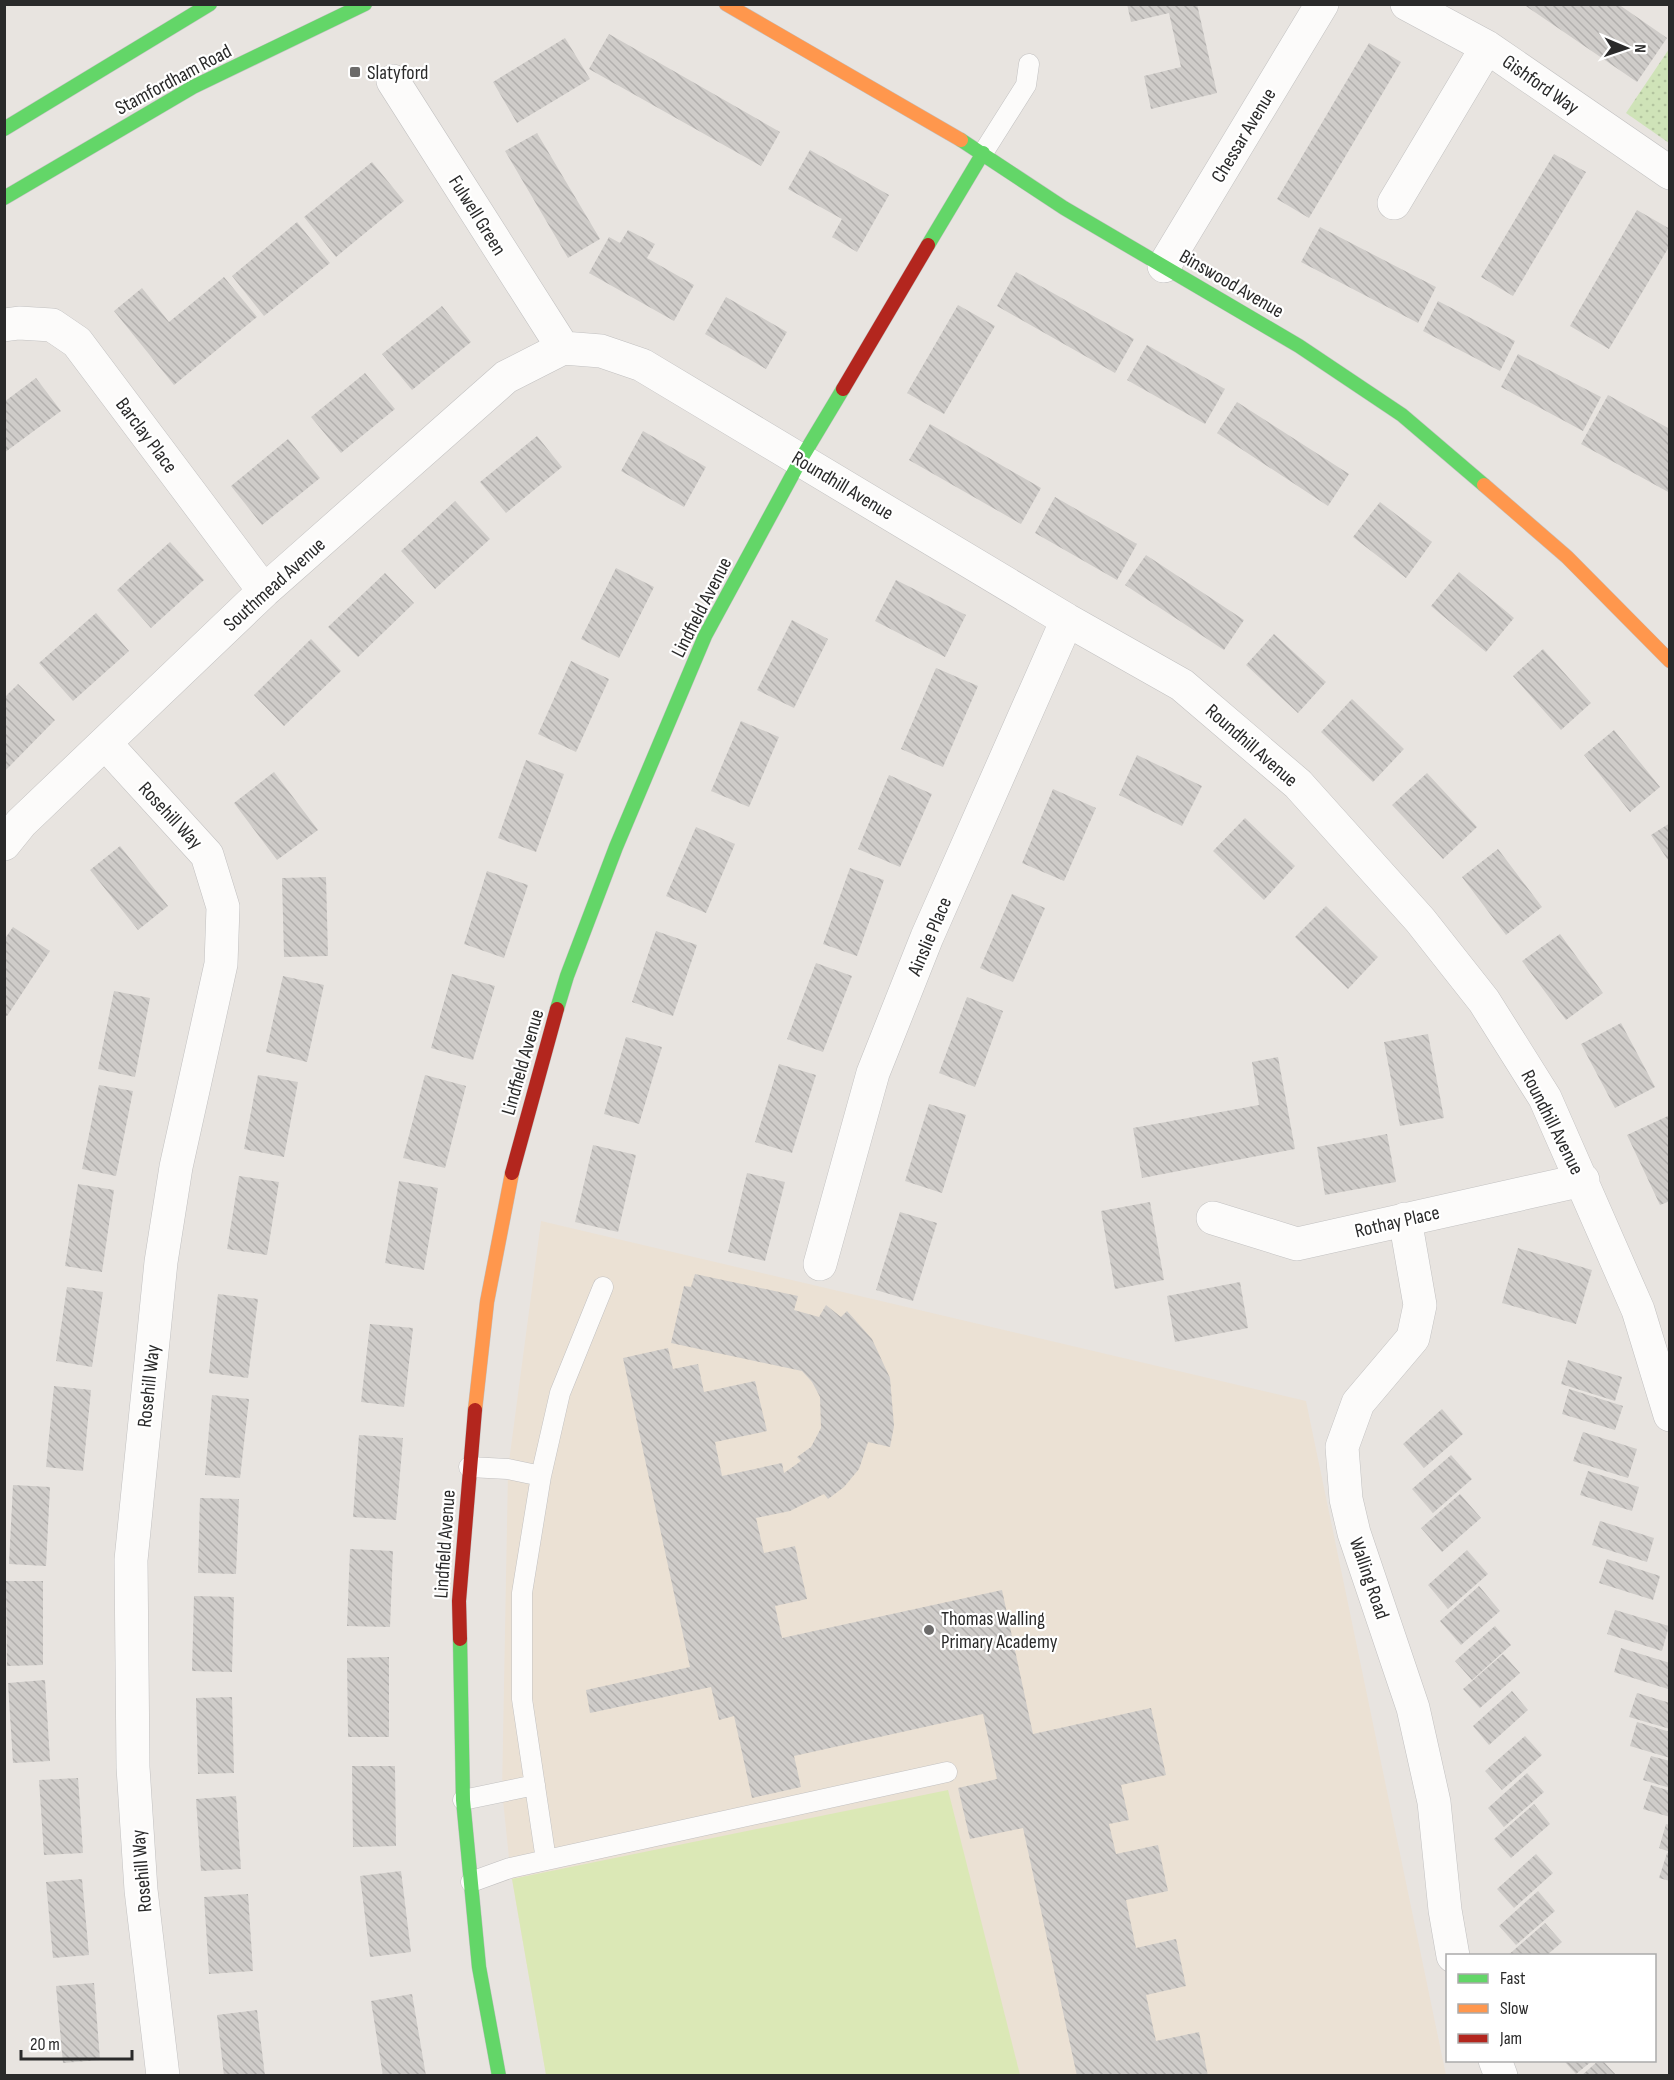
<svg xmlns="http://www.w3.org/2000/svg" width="1674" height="2080" viewBox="0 0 1674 2080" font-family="'Sofia Sans Condensed',sans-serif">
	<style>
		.education { fill: #ebe1d4 }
		.grass { fill: url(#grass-dots) }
		.pitch { fill: #dbe8b6 }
		.building { fill: url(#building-back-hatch) }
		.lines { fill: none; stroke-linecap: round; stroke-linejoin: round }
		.lane-casing { stroke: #c2c1c1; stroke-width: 21 }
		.street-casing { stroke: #c2c1c1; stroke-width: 34 }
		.fast-casing { stroke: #c2c1c1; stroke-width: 15 }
		.slow-casing { stroke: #c2c1c1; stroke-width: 15 }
		.jam-casing { stroke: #c2c1c1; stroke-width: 15 }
		.lane { stroke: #fcfbfa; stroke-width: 20 }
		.street { stroke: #fcfbfa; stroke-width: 33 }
		.fast { stroke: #63d668; stroke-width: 14 }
		.slow { stroke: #ff974d; stroke-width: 14 }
		.jam { stroke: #b3261e; stroke-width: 14 }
		.poi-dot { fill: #6c6b6a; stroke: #fff; stroke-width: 2 }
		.labels { text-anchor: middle; stroke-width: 4.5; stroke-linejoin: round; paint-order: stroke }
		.poi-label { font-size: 20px; fill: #2a2a2a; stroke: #fff; text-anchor: start }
		.street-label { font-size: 20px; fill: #2a2a2a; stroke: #fff }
	</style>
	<defs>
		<pattern id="grass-dots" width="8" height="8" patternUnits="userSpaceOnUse" patternTransform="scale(1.5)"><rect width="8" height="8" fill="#cfe3b8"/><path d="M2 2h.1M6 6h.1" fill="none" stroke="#b2c39e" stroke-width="1.8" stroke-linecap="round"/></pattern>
		<pattern id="building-back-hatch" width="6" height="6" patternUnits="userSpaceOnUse" patternTransform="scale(1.5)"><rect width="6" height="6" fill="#cfccc9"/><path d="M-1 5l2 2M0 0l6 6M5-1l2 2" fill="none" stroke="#b2afad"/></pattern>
	</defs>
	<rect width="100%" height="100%" fill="#e8e4e0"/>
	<!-- education -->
	<path class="education" d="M541,1221L1306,1401L1446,2075H546L510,1868L502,1791L508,1469Z"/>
	<!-- grass -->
	<path class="grass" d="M1669,49V143L1626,113Z"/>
	<!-- pitch -->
	<path class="pitch" d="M948,1790L1020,2075H546L512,1879Z"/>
	<!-- building -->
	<path class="building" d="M1127,4H1197L1217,93L1151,109L1144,76L1181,67L1169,13L1131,22Z
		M1523,4H1618L1667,38L1637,82Z
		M609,34L780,132L761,166L589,69Z
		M565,38L590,79L517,123L493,82Z
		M1369,43L1401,62L1309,218L1277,199Z
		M537,133L600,239L568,258L505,151Z
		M810,150L889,195L857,252L832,237L842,219L788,189Z
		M1554,154L1586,172L1513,296L1481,277Z
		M372,162L404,201L336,257L304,217Z
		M1637,210L1670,229V245L1609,349L1570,326Z
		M297,222L330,263L264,316L232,276Z
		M1320,227L1436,287L1418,323L1301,262Z
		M628,230L655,244L647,258L694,285L674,321L589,273L609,237L620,243Z
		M1016,272L1134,339L1115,373L997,306Z
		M224,277L257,317L174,385L114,311L142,288L169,322Z
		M726,297L787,332L766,369L705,334Z
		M1438,301L1515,341L1500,371L1423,331Z
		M958,305L995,326L944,414L907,393Z
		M442,306L471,342L412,390L382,354Z
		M1147,345L1225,389L1205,424L1127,380Z
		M1518,354L1601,397L1583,431L1501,387Z
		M365,373L395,409L341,453L311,417Z
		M36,378L61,411L4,453V402Z
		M1608,395L1670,429V493L1581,444Z
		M1237,402L1349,474L1328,506L1217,433Z
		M930,424L1041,488L1021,524L909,460Z
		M643,431L706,467L684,507L621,471Z
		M537,436L562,467L506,513L480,482Z
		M288,439L320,478L262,525L231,486Z
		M1055,497L1137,544L1117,580L1035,533Z
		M455,501L490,539L435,589L401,551Z
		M1380,502L1432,542L1406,578L1353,537Z
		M170,542L204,580L151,628L117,590Z
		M1146,555L1244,620L1224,650L1125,585Z
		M616,568L654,587L619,658L581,639Z
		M1459,572L1514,618L1486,652L1431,606Z
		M385,573L414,603L358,657L328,627Z
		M896,580L966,615L945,657L875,621Z
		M96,613L129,651L73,701L39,663Z
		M792,620L828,639L794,708L757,690Z
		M1274,634L1326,682L1298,713L1246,665Z
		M311,639L341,671L284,726L254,695Z
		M1543,649L1591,703L1561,730L1513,676Z
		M571,661L609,679L576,752L538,734Z
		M936,668L978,686L943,767L901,749Z
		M18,684L55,720L4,772V698Z
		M1352,699L1404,749L1373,782L1321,732Z
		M741,721L779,737L749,807L711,791Z
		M1614,730L1660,787L1630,812L1584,755Z
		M1137,755L1202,786L1182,826L1119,795Z
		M526,760L564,774L536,852L498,838Z
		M274,772L318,830L277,860L234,803Z
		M1427,773L1477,827L1443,859L1392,805Z
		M889,775L932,794L900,867L858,849Z
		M1053,789L1096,808L1064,881L1022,863Z
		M1245,818L1295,866L1264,900L1213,851Z
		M1670,823V863L1651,835Z
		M696,827L735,844L706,913L666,896Z
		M120,846L168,906L138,930L90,870Z
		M1498,849L1542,907L1506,935L1462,877Z
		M850,868L884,880L857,956L823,944Z
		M487,871L528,885L504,958L464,944Z
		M326,877L328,956L284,957L282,878Z
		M1012,894L1045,908L1013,982L980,968Z
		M1326,906L1378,957L1348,989L1295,937Z
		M13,927L50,951L7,1016L4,1015V940Z
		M656,931L697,945L673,1016L632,1002Z
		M1560,934L1603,993L1566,1020L1522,961Z
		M816,963L852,976L823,1052L787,1039Z
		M452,974L495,986L473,1060L431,1048Z
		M283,976L324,985L307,1062L266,1052Z
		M114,991L150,998L135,1077L98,1069Z
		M967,997L1003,1011L975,1087L939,1073Z
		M1621,1023L1655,1087L1615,1108L1581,1044Z
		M1428,1034L1444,1118L1400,1126L1384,1042Z
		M626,1037L662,1047L639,1124L604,1114Z
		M1278,1057L1295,1149L1142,1178L1133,1128L1259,1105L1252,1062Z
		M779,1064L816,1075L792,1153L755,1142Z
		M258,1075L298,1082L284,1157L244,1149Z
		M425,1075L466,1086L445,1168L403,1158Z
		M99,1085L133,1091L116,1176L82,1169Z
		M929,1104L966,1115L942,1193L905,1181Z
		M1670,1115V1201L1660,1205L1627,1135Z
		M1387,1134L1396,1182L1325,1195L1317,1147Z
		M593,1145L636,1155L618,1232L575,1222Z
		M747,1173L785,1182L765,1261L728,1252Z
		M239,1176L279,1182L267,1255L227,1249Z
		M399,1181L438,1188L424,1270L385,1263Z
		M78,1184L114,1190L102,1272L65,1266Z
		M1150,1202L1164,1280L1115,1289L1101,1211Z
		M900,1212L937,1223L913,1301L876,1290Z
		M1518,1248L1592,1270L1576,1324L1502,1303Z
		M695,1274L798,1296L794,1310L819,1317L826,1305L841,1317L847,1311L872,1339L890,1378L894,1426L890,1447L868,1442L859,1469L844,1487L828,1499L824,1494L790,1511L756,1518L764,1553L795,1546L807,1599L775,1606L782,1638L1002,1590L1033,1734L1151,1708L1166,1775L1121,1785L1129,1820L1109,1824L1116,1854L1158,1845L1168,1891L1126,1900L1136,1948L1176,1939L1186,1986L1146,1995L1156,2041L1199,2032L1208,2076H1077L1023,1828L970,1839L958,1788L997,1779L983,1714L794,1756L801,1787L752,1798L734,1716L719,1720L711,1687L590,1713L586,1690L690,1667L623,1358L668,1348L673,1369L698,1364L704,1392L755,1381L767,1431L715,1442L722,1476L782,1463L784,1473L801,1461L797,1457L811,1447L821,1428L820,1397L812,1382L802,1371L671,1343L684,1286L691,1287Z
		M1240,1282L1248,1328L1175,1342L1167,1296Z
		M67,1287L103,1292L92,1367L56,1361Z
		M218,1294L258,1299L248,1378L209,1373Z
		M370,1324L413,1328L404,1407L361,1402Z
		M1568,1360L1622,1377L1615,1401L1561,1384Z
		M54,1386L91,1390L83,1471L46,1467Z
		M1569,1389L1623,1406L1615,1430L1562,1414Z
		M212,1395L249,1399L240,1478L205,1475Z
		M1442,1409L1463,1434L1424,1468L1403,1444Z
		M1583,1432L1637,1449L1628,1478L1573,1461Z
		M359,1435L403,1438L396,1520L353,1517Z
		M1451,1455L1472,1479L1433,1513L1412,1489Z
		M1588,1471L1639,1487L1632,1511L1580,1495Z
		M13,1485L50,1487L46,1566L9,1564Z
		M1460,1494L1481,1518L1442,1552L1421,1528Z
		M200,1498L239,1499L236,1574L198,1573Z
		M1600,1521L1654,1538L1647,1562L1592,1545Z
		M350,1549L393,1551L390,1627L347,1626Z
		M1467,1550L1488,1574L1448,1609L1428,1585Z
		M1607,1559L1660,1576L1653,1600L1599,1583Z
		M6,1581H43V1665L7,1666Z
		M1479,1586L1500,1611L1461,1645L1440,1621Z
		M194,1596L234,1597L232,1672L192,1671Z
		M1615,1610L1669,1626L1662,1651L1607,1634Z
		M1495,1626L1511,1645L1472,1680L1455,1661Z
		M1621,1648L1670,1663L1668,1689L1614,1672Z
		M1503,1654L1520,1673L1480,1708L1463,1689Z
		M389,1657V1737H348L347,1658Z
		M45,1680L50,1761L13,1763L8,1683Z
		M1512,1691L1528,1710L1489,1745L1473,1726Z
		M1637,1693L1670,1703V1729L1629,1717Z
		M232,1697L234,1773L198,1774L196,1698Z
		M1637,1722L1670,1732V1758L1630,1746Z
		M1525,1736L1542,1755L1502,1790L1485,1771Z
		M1651,1756L1670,1761V1788L1643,1780Z
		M352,1766H395L396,1846L353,1847Z
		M1527,1773L1544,1792L1504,1827L1488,1808Z
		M78,1778L83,1853L44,1855L39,1780Z
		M1651,1785L1670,1791V1817L1643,1809Z
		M236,1796L241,1869L201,1871L196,1799Z
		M1534,1804L1550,1824L1511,1858L1494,1839Z
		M1666,1824L1670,1825V1852L1659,1848Z
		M1667,1853L1670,1854V1881L1659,1878Z
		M1536,1854L1553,1873L1514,1908L1497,1889Z
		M401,1871L411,1952L370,1957L360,1876Z
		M82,1879L89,1955L53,1958L46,1882Z
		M1538,1891L1555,1911L1516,1945L1499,1926Z
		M248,1894L253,1971L209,1974L204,1897Z
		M1545,1923L1562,1942L1546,1956H1507Z
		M94,1983L100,2060L63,2063L56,1986Z
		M412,1994L426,2076H383L371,2001Z
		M257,2010L265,2076H224L217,2015Z
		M1564,2061H1592L1576,2074Z
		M1598,2061H1603L1617,2076H1581Z"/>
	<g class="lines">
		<defs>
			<path id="lane" d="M983,153L1026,85L1029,64
				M469,1467L508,1469L541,1476
				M463,1800L535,1785
				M546,1860L522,1699V1593L541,1476L560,1393L603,1287
				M471,1882L510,1868L947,1772"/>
			<path id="street" d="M1407,4L1487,47L1670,173
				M393,81L563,348
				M1394,203L1487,47
				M1164,266L1322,4
				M4,325L19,323L52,325L77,342L264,591
				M563,348L601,351L642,365L1067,620L1182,685L1298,784L1420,920L1484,1001L1545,1098L1638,1310L1670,1415
				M105,743L207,855L223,907L221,964L176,1167L161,1262L131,1560L133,1767L141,1890L163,2076
				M4,844L21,823L264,591L506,377L563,348
				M1213,1218L1297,1244L1583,1180
				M1405,1219L1420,1305L1413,1338L1358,1403L1342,1447L1346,1499L1354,1533L1413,1708L1434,1802L1445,1910L1453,1956
				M820,1264L873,1073L927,937L1067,620
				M1495,2060L1501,2076"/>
			<path id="fast" d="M4,129L210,4
				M961,140L1064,208L1299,346L1402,415L1484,485
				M4,198L193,87L365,4
				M928,245L983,153
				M557,1009L567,976L616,847L705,636L801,459L843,389
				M460,1639L463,1800L479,1967L499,2076"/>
			<path id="slow" d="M726,4L961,140
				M1484,485L1567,557L1670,661
				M475,1410L487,1302L512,1173"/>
			<path id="jam" d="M843,389L928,245
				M512,1173L557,1009
				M460,1639L459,1601L475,1410"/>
		</defs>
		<!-- lane casing -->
		<use href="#lane" class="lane-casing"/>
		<!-- street casing -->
		<use href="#street" class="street-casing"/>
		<!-- fast casing -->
		<use href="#fast" class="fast-casing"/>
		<!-- slow casing -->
		<use href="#slow" class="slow-casing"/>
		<!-- jam casing -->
		<use href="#jam" class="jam-casing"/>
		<!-- lane -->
		<use href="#lane" class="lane"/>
		<!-- street -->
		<use href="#street" class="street"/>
		<!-- fast -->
		<use href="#fast" class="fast"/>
		<!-- slow -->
		<use href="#slow" class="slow"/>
		<!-- jam -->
		<use href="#jam" class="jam"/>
	</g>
	<!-- markers -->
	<g class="poi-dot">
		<rect x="349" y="66" width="12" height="12" rx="3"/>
		<circle cx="929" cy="1630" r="6"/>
	</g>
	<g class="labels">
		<!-- poi labels -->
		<g class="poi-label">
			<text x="367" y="79">Slatyford</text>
			<text x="941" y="1625">Thomas Walling<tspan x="941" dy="23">Primary Academy</tspan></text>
		</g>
		<!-- street labels -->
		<g class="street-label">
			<text transform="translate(173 79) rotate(-28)" y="7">Stamfordham Road</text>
			<text transform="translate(1541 84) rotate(35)" y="7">Gishford Way</text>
			<text transform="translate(1243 135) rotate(-59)" y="7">Chessar Avenue</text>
			<text transform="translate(478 215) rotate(58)" y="7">Fulwell Green</text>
			<text transform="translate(1232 283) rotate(30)" y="7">Binswood Avenue</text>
			<text transform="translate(147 435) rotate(53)" y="7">Barclay Place</text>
			<text transform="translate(843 485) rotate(31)" y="7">Roundhill Avenue</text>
			<text transform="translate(274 584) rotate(-42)" y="7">Southmead Avenue</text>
			<text transform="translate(701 607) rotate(-63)" y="7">Lindfield Avenue</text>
			<text transform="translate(1252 745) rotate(41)" y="7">Roundhill Avenue</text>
			<text transform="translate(171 815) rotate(47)" y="7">Rosehill Way</text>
			<text transform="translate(929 936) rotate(-67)" y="7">Ainslie Place</text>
			<text transform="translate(522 1062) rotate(-74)" y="7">Lindfield Avenue</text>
			<text transform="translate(1553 1122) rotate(63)" y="7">Roundhill Avenue</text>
			<text transform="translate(1397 1221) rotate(-13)" y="7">Rothay Place</text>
			<text transform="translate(148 1386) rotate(-84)" y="7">Rosehill Way</text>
			<text transform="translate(444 1544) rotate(-86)" y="7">Lindfield Avenue</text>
			<text transform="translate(1370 1578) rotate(71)" y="7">Walling Road</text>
			<text transform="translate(141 1871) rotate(-95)" y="7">Rosehill Way</text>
		</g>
	</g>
	<!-- border -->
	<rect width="1674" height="2080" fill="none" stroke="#2a2a2a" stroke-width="12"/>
	<!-- legend -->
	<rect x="1446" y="1954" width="210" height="108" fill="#ffffff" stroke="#aaaaaa" stroke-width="1.5"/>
	<rect x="1458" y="1974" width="30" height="9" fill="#63d668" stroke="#aaaaaa" stroke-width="1.5"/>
	<text x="1500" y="1984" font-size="18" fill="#2a2a2a">Fast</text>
	<rect x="1458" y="2004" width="30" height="9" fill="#ff974d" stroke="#aaaaaa" stroke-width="1.5"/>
	<text x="1500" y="2014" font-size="18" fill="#2a2a2a">Slow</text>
	<rect x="1458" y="2034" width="30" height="9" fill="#b3261e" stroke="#aaaaaa" stroke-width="1.5"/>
	<text x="1500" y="2044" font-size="18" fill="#2a2a2a">Jam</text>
	<!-- north arrow -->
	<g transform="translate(1626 48) rotate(92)" stroke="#ffffff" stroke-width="4.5" paint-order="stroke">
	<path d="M0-4.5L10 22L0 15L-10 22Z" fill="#2a2a2a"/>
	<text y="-9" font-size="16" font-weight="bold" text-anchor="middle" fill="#2a2a2a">N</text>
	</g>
	<!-- scale -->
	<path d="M21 2050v9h111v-9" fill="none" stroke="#2a2a2a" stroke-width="3"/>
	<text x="30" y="2050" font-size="18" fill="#2a2a2a" stroke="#ffffff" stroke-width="4.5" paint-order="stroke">20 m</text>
</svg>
